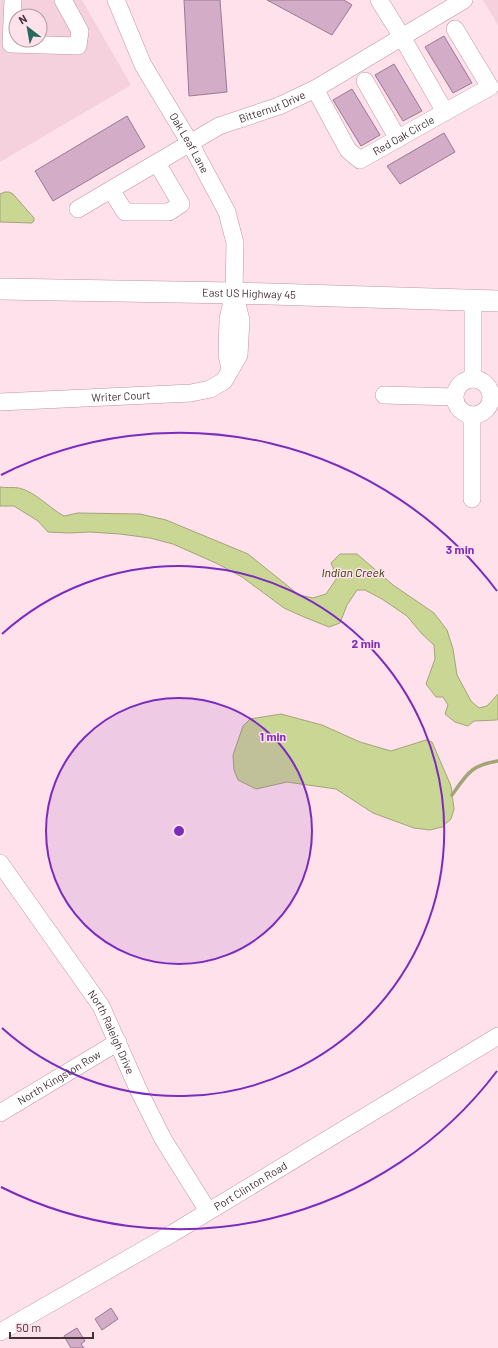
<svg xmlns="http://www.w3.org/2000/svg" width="498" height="1348" viewBox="0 0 498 1348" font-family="Barlow,sans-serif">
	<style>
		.built { fill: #f4d1dc; fill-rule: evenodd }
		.water { fill: #cad693; stroke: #a2a578 }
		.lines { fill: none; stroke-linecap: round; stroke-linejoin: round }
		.stream { stroke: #a2a578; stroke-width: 3.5 }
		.building { fill: #d3acc7; stroke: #9c7892 }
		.minor-casing { stroke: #c294a3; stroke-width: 18 }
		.major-casing { stroke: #c294a3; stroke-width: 22 }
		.minor { stroke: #fff; stroke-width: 17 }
		.major { stroke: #fff; stroke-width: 21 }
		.ring { fill: none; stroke: #7b2cbf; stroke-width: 2 }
		.labels { text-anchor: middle; stroke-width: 3; stroke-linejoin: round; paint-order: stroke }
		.street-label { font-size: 11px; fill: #453238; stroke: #fee1ea }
		.water-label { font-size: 12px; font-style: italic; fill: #333a06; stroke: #fee1ea }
		.centre { fill: #7b2cbf; stroke: #fee1ea; stroke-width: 2 }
		.ring-label { font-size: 12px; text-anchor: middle; font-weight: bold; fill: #7b2cbf; stroke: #fee1ea; stroke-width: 3; stroke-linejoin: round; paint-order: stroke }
	</style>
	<rect width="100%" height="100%" fill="#fee1ea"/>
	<!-- built -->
	<path class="built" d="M0,0H82L131,85L0,162ZM16,16H40V40H16Z
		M483,0H498V25Z"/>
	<!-- water -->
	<path class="water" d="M5,192H9L13,194L34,218V221L32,223L0,222V194Z
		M0,487C6,488 13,487 19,488C36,492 49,508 64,516L78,513L140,514L166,520L248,554L299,595L313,598L326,594L337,578L331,563L340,554H357L393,585L434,613L447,630L453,649L457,675L471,701L479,708L487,706L498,694V718L497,720L474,721L468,726L455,722L445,714L448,705L443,697H436L426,684L435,659L434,645L422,634L407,616L382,599L365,590H357L347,605L340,623L329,627L304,617L284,608L242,577L218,564L173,544L150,538L120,534L90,532L69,533L48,532L38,521L14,506H0Z
		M281,714L322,725L360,742L391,751L426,740L432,742L451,786L454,809L451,819L442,827L430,830L414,828L373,813L336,789L287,782L256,789L238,780L234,770L233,755L243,726L250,719Z"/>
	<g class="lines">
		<!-- stream -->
		<path class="stream" d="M452,795C467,774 471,765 498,761"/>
	</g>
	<!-- building -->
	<path class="building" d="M184,0H220L227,92L189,96Z
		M267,0H344L352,5L332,35Z
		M444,36L472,83L453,93L425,47Z
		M394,64L422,111L403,121L375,75Z
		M352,89L380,135L361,146L333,100Z
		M127,116L145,147L53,201L35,171Z
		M444,133L455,152L400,184L387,166Z
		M111,1308L118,1319L102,1330L95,1319Z
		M77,1328L85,1341L81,1344L84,1348H71L64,1336Z"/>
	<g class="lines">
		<defs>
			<g id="minor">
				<path d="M13,0L11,44L78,46L80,31L63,0"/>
				<path id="s1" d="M116,0L143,65L190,143L227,212L235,243L234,293L228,319L227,355L230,368"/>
				<path d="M365,81L398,139"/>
				<path id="s2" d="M315,89L348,150L360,160L445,112L402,37L379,0"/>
				<path d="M445,112L490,87L455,29"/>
				<path d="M111,190L125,212H169L181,204L157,163"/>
				<path id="s3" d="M78,209L219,126L279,106L315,89L464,0"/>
				<circle cx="473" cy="397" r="18"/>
				<path d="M473,379V301"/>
				<path d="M384,395L454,397"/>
				<path id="s4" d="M0,402L191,393L210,389L224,381L239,355L241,320L235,297"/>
				<path d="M472,499V415"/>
				<path id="s5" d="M0,863L101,1006L139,1091L163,1139L208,1211"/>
				<path id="s6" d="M0,1113L118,1042"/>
				<path id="s7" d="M0,1332L173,1233L498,1036"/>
			</g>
			<g id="major">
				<path id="s8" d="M0,289L234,293L498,301"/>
			</g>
		</defs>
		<!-- minor casing -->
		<use href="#minor" class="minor-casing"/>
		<!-- major casing -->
		<use href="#major" class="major-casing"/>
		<!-- minor -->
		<use href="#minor" class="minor"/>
		<!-- major -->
		<use href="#major" class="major"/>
	</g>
	<!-- distance rings -->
	<circle cx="179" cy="831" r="133" fill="#7b2cbf" fill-opacity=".12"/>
	<g class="ring">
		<circle cx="179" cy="831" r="133"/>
		<path d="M2 634A265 265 0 1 1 2 1028"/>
		<path d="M497 1071A398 398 0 0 1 1 1187M1 475A398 398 0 0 1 497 591"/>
	</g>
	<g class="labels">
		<!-- street labels -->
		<g class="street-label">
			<text dy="4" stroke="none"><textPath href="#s3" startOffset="220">Bitternut Drive</textPath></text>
			<text dy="4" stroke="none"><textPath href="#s2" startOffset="135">Red Oak Circle</textPath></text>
			<text dy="4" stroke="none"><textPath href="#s1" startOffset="161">Oak Leaf Lane</textPath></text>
			<text dy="4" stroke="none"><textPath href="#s8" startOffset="249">East US Highway 45</textPath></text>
			<text dy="4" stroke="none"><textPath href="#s4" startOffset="121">Writer Court</textPath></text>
			<text dy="4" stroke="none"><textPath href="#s5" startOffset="203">North Raleigh Drive</textPath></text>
			<text dy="4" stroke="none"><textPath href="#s6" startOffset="69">North Kingston Row</textPath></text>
			<text dy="4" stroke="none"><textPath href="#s7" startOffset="290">Port Clinton Road</textPath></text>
		</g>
		<!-- water labels -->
		<g class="water-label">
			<text x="353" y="577">Indian Creek</text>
		</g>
	</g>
	<circle cx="179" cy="831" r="6" class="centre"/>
	<g class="ring-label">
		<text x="460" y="554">3 min</text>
		<text x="366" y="648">2 min</text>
		<text x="273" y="741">1 min</text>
	</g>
	<!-- north arrow -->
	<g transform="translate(28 28) rotate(329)"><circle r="19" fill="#fee1ea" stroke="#b49ba3"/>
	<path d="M0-3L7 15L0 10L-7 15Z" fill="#266a5c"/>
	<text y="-6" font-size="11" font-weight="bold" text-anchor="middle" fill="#453238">N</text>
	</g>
	<!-- scale -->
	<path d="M10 1332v6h83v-6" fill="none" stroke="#453238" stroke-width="2"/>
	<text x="16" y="1332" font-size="12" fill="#453238" stroke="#fee1ea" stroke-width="3" paint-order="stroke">50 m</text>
</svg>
